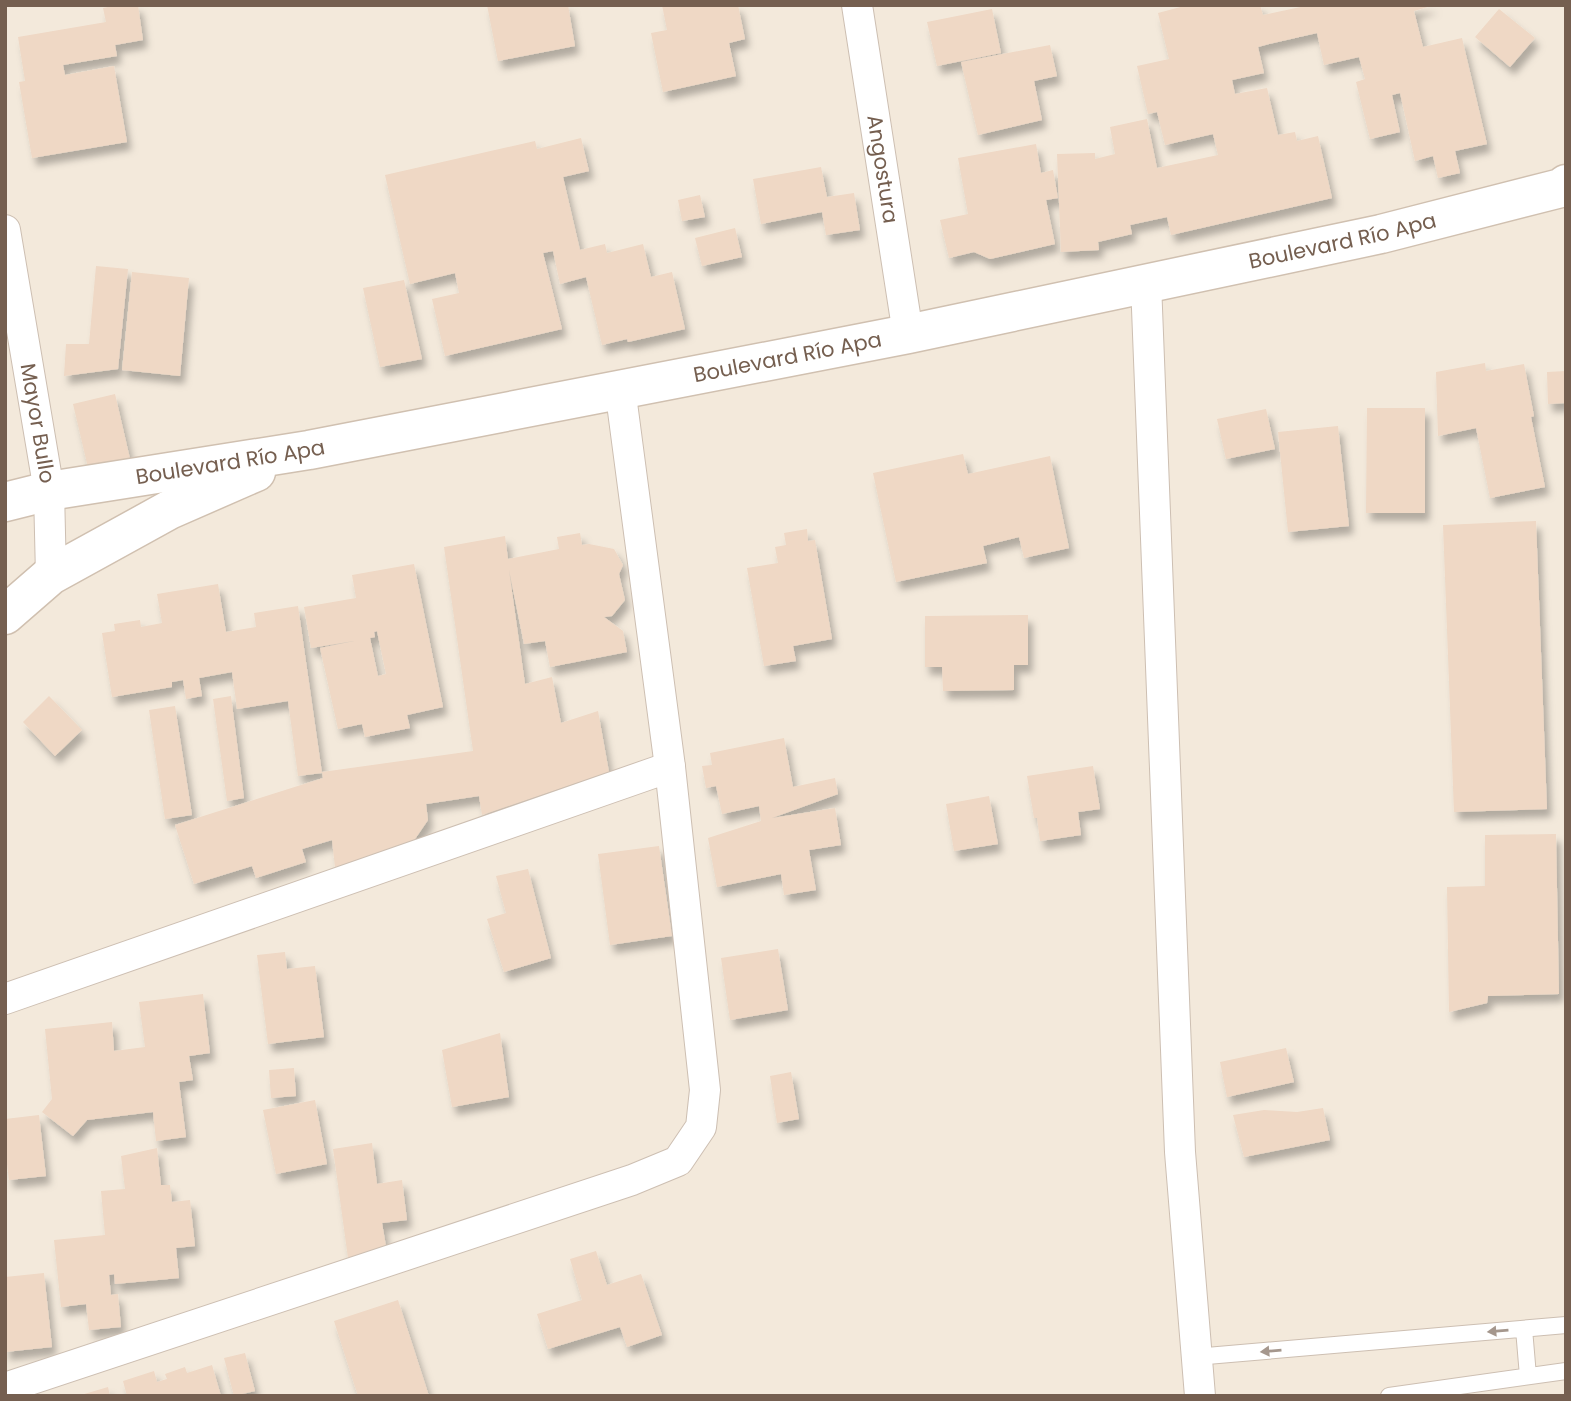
<svg xmlns="http://www.w3.org/2000/svg" width="1571" height="1401" viewBox="0 0 1571 1401" font-family="Poppins,sans-serif">
	<style>
		.residential { fill: #f3e9db }
		.building { fill: #efd8c5; fill-rule: evenodd; filter: url(#shadow) }
		.lines { fill: none; stroke-linecap: round; stroke-linejoin: round }
		.lane-casing { stroke: #cdbfb2; stroke-width: 18 }
		.street-casing { stroke: #cdbfb2; stroke-width: 32 }
		.secondary-casing { stroke: #d0c0b0; stroke-width: 41 }
		.lane { stroke: #fff; stroke-width: 16 }
		.street { stroke: #fff; stroke-width: 30 }
		.secondary { stroke: #fff; stroke-width: 38 }
		.oneway { fill: #a5978d }
		.labels { text-anchor: middle; stroke-width: 6; stroke-linejoin: round; paint-order: stroke }
		.street-label { font-size: 21px; fill: #755f50; stroke: #fefaf2 }
	</style>
	<defs>
		<filter id="shadow"><feDropShadow dx="4.5" dy="8" stdDeviation="3.5" flood-color="#0004"/></filter>
	</defs>
	<rect width="100%" height="100%" fill="#fbf6ec"/>
	<!-- residential -->
	<path class="residential" d="M5,5H1566V1396H5Z"/>
	<!-- building -->
	<path class="building" d="M118,5H138L143,40L115,45L117,56L63,65L65,75L114,66L127,142L32,158L19,82L25,81L18,37L106,22L103,8Z
		M487,5H568L575,46L498,61Z
		M662,5H738L745,39L729,43L736,76L663,92L651,33L667,30Z
		M1188,5H1260L1263,15L1310,5H1434L1414,11L1423,47L1462,38L1487,144L1455,151L1460,173L1438,178L1433,156L1415,161L1400,93L1392,95L1400,132L1370,139L1356,82L1365,79L1359,57L1324,65L1317,33L1269,44L1258,47L1264,73L1232,80L1235,94L1267,88L1278,135L1295,132L1297,141L1318,136L1332,198L1171,235L1167,217L1130,225L1132,234L1098,242L1099,250L1061,252L1057,154L1095,153V159L1115,154L1110,127L1147,119L1157,168L1218,155L1213,134L1165,145L1157,112L1148,114L1137,66L1169,59L1158,13Z
		M992,9L1001,53L937,66L927,22Z
		M1499,9L1535,38L1510,67L1475,37Z
		M1050,45L1057,76L1034,81L1042,120L978,135L961,62Z
		M581,138L589,171L563,177L580,250L605,244L607,253L643,244L651,277L672,272L685,329L628,342L627,339L602,345L586,277L560,284L553,251L543,253L562,329L445,356L432,299L459,293L455,273L410,284L385,175L535,141L537,149Z
		M1036,144L1041,173L1053,170L1058,198L1046,200L1055,244L990,259L974,252L949,258L940,220L968,214L958,158Z
		M821,167L827,197L854,193L860,230L826,235L822,212L761,224L753,179Z
		M700,195L705,217L682,221L678,200Z
		M735,228L742,257L702,266L695,238Z
		M96,266L128,269L118,369L64,376L66,344H89Z
		M132,272L189,278L180,376L122,370Z
		M404,280L422,359L380,367L363,288Z
		M1485,363L1486,371L1524,364L1534,416L1531,417L1545,487L1490,498L1476,428L1438,436L1436,372Z
		M1566,371V403L1548,404L1547,372Z
		M115,394L131,463L89,472L73,404Z
		M1367,408H1425V513H1366Z
		M1266,409L1275,449L1226,459L1217,419Z
		M1338,426L1349,526L1288,532L1278,432Z
		M963,454L968,474L1050,456L1069,548L1024,558L1019,537L983,546L987,563L896,582L873,473Z
		M1536,521L1547,809L1454,812L1443,525Z
		M807,529L808,541L815,540L832,639L793,646L796,661L764,666L747,568L778,563L775,547L786,545L784,533Z
		M580,533L582,545L589,544L614,549L623,565L619,574L625,600L612,616L604,617L623,631L627,652L550,667L545,641L524,644L509,570L525,684L552,677L561,723L598,711L609,772L482,815L479,796L426,804L428,820L413,842L335,867L332,840L302,849L306,862L256,878L252,866L194,884L175,825L323,778L322,772L473,751L444,547L505,536L508,559L559,549L557,537Z
		M414,564L443,707L407,715L410,728L365,737L362,724L338,729L320,648L354,641L311,648L304,607L356,598L352,575ZM377,631L386,674L378,676L370,638L375,637L374,632Z
		M218,584L226,632L256,627L254,613L298,606L322,773L298,776L288,701L237,709L232,672L199,678L202,696L186,699L183,680L172,682V687L112,697L102,633L115,631L114,624L140,620L141,627L162,623L157,594Z
		M1028,615V665H1014V690L943,691L942,667H925V616Z
		M49,696L82,730L55,756L23,722Z
		M231,696L244,798L227,801L213,699Z
		M175,706L192,815L165,819L149,710Z
		M784,738L793,787L835,778L838,794L772,818L835,808L841,845L809,850L816,890L784,895L781,874L717,887L708,838L761,821L759,806L722,814L716,786L706,788L702,766L712,765L710,753Z
		M1093,766L1100,809L1078,812L1081,835L1040,841L1037,818H1034L1027,776Z
		M989,796L998,844L954,851L946,804Z
		M1556,834L1559,994L1488,996L1487,1003L1449,1012L1447,887L1485,886V835Z
		M659,846L672,936L610,945L598,854Z
		M528,869L551,958L504,972L487,919L506,913L496,876Z
		M778,949L788,1010L730,1020L721,958Z
		M285,952L287,969L315,966L324,1037L268,1044L257,955Z
		M203,994L210,1053L189,1056L193,1080L179,1082L186,1137L156,1141L153,1112L87,1120L73,1136L42,1112L52,1099L45,1029L112,1022L114,1051L145,1047L139,1002Z
		M500,1033L509,1097L452,1107L442,1050Z
		M1286,1048L1294,1082L1227,1097L1220,1062Z
		M294,1068L296,1096L271,1098L269,1070Z
		M791,1072L799,1119L777,1123L770,1076Z
		M315,1100L327,1164L276,1174L263,1110Z
		M1323,1108L1330,1140L1244,1157L1233,1115L1264,1110L1297,1112Z
		M39,1115L46,1176L9,1180L5,1147V1119Z
		M372,1143L377,1184L402,1180L407,1220L382,1223L387,1252L348,1258L333,1149Z
		M157,1148L161,1185H170L172,1202L190,1200L195,1246L176,1248L179,1278L115,1284L114,1274L109,1275L111,1295L118,1294L121,1327L89,1330L86,1304L61,1307L54,1240L105,1235L101,1191L125,1189L121,1156Z
		M596,1251L607,1285L641,1274L662,1335L627,1347L620,1327L548,1349L537,1314L582,1300L570,1259Z
		M44,1273L52,1347L5,1352V1277Z
		M398,1300L429,1396H358L334,1321Z
		M245,1353L255,1391L234,1396L224,1358Z
		M212,1365L221,1396H127L123,1381L154,1371L157,1382L167,1379L165,1374L185,1367L187,1373Z
		M108,1387L110,1396H81V1395Z"/>
	<g class="lines">
		<defs>
			<path id="lane" d="M1524,1329L1528,1376
				M1195,1357L1566,1325
				M1389,1396L1566,1371"/>
			<g id="street">
				<path id="s1" d="M857,5L908,334"/>
				<path id="s2" d="M5,230L49,491L51,575"/>
				<path d="M1146,283L1180,1152L1200,1396"/>
				<path d="M5,999L670,767"/>
				<path d="M5,1388L632,1180L678,1161L701,1127L705,1090L670,767L620,388"/>
			</g>
			<g id="secondary">
				<path id="s3" d="M5,502L49,491L309,450L908,334L1381,234L1561,188L1566,184"/>
				<path d="M5,615L51,575L169,510L256,472"/>
			</g>
		</defs>
		<!-- lane casing -->
		<use href="#lane" class="lane-casing"/>
		<!-- street casing -->
		<use href="#street" class="street-casing"/>
		<!-- secondary casing -->
		<use href="#secondary" class="secondary-casing"/>
		<!-- lane -->
		<use href="#lane" class="lane"/>
		<!-- street -->
		<use href="#street" class="street"/>
		<!-- secondary -->
		<use href="#secondary" class="secondary"/>
	</g>
	<!-- one-way arrows -->
	<defs><path id="oneway-solid" d="M-6-.8H1V-3.2L6.5 0L1 3.2V.8H-6Z" transform="scale(1.75)"/></defs>
	<g class="oneway">
		<use href="#oneway-solid" transform="translate(1498 1331) rotate(175)"/>
		<use href="#oneway-solid" transform="translate(1271 1351) rotate(175)"/>
	</g>
	<g class="labels">
		<!-- street labels -->
		<g class="street-label">
			<text dy="7" stroke="none"><textPath href="#s1" startOffset="166">Angostura</textPath></text>
			<text dy="7" stroke="none"><textPath href="#s3" startOffset="1363">Boulevard Río Apa</textPath></text>
			<text dy="7" stroke="none"><textPath href="#s3" startOffset="796">Boulevard Río Apa</textPath></text>
			<text dy="7" stroke="none"><textPath href="#s2" startOffset="196">Mayor Bullo</textPath></text>
			<text dy="7" stroke="none"><textPath href="#s3" startOffset="229">Boulevard Río Apa</textPath></text>
		</g>
	</g>
	<!-- border -->
	<rect width="1571" height="1401" fill="none" stroke="#755f50" stroke-width="14"/>
</svg>
